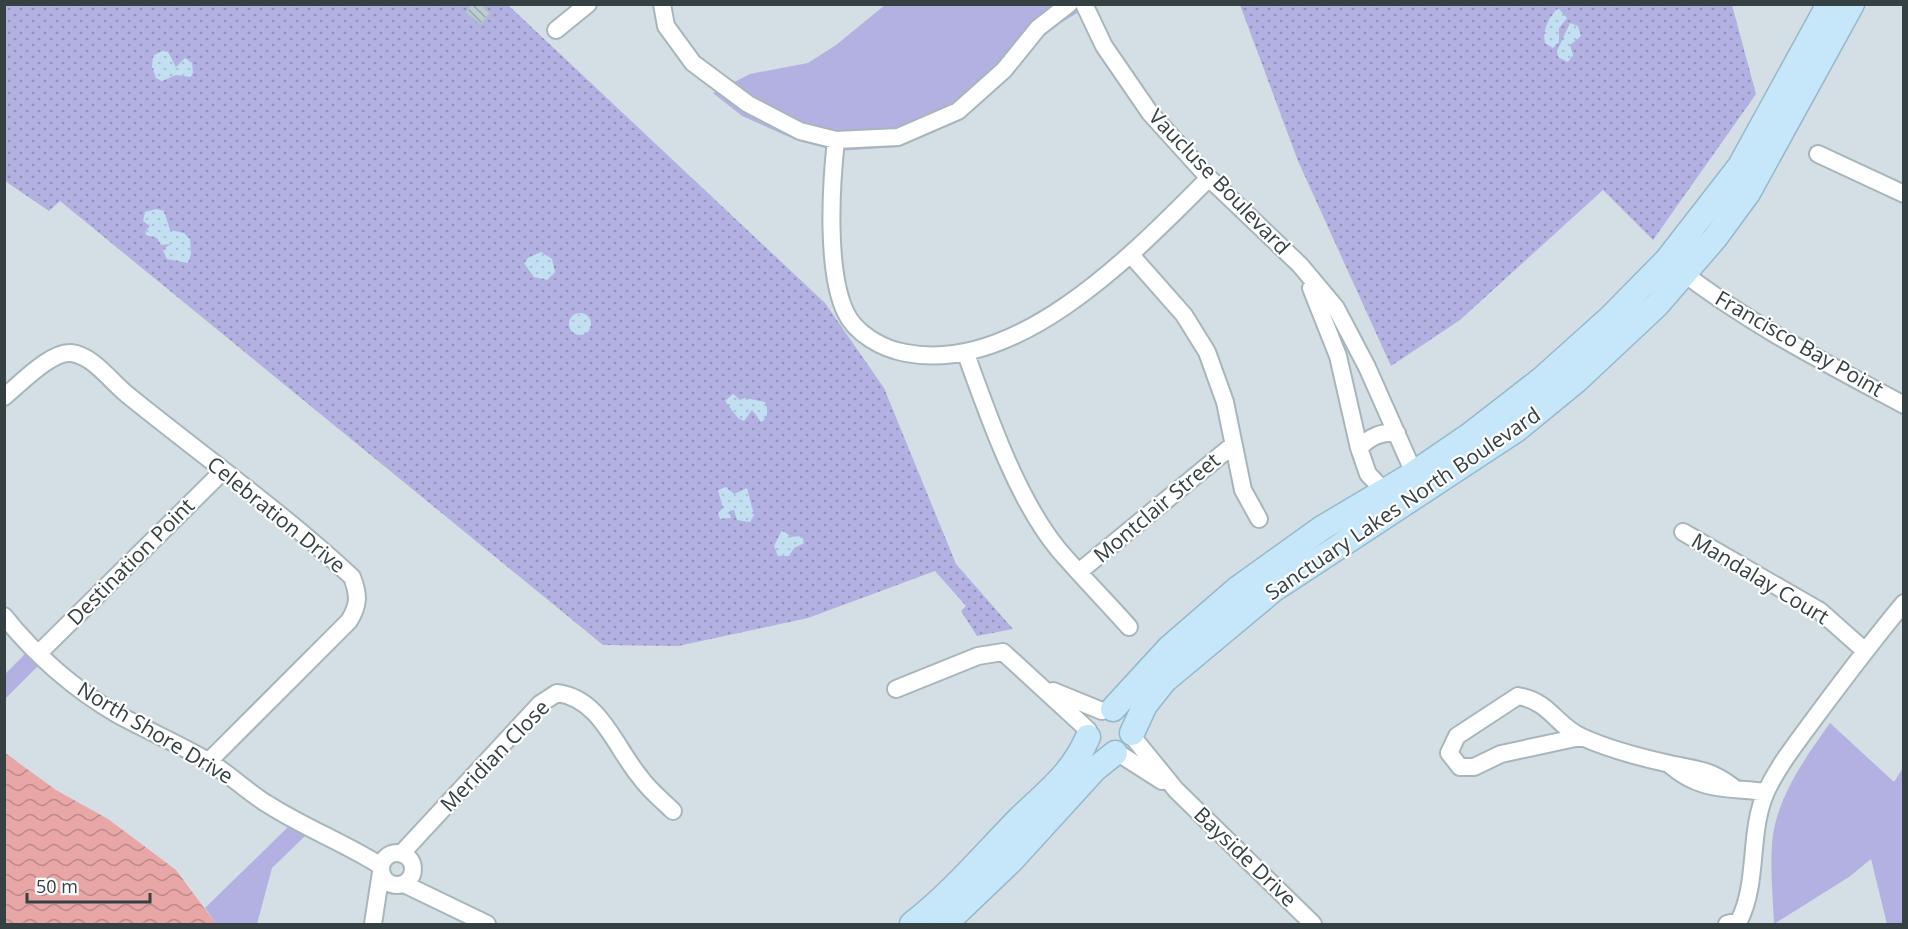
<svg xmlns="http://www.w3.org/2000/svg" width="1908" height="929" viewBox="0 0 1908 929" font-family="'Open Sans',sans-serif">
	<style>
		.residential { fill: #d3dfe4 }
		.grass { fill: url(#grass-dots) }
		.sand { fill: url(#sand-dots) }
		.park { fill: #b3b1e1 }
		.water { fill: url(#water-waves) }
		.building { fill: url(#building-back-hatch); stroke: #afc5cb; stroke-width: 1.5 }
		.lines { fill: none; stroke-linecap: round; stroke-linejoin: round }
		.street-casing { stroke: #a8b6bb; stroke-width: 20 }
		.secondary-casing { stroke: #96b9c9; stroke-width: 27 }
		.street { stroke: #fff; stroke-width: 16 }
		.secondary { stroke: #c6e7f9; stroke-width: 24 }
		.labels { text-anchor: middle; stroke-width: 4.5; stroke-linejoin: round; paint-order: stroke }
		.street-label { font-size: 21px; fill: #354042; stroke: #fff }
	</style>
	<defs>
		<pattern id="grass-dots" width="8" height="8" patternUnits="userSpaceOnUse" patternTransform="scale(1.5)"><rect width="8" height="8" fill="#b3b1e1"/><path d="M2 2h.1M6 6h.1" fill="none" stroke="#9291b8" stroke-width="1.8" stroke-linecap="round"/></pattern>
		<pattern id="sand-dots" width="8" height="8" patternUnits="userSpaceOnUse" patternTransform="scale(1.5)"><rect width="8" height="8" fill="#c3e0f2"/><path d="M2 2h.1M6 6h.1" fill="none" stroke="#a8c1d1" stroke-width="1.8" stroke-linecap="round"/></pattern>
		<pattern id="water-waves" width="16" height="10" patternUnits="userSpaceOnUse" patternTransform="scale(1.5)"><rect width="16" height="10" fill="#e8a6a6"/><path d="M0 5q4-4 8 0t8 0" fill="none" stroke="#bd8989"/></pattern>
		<pattern id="building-back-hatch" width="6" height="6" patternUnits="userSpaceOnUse" patternTransform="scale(1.5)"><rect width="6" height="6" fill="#bbcdd1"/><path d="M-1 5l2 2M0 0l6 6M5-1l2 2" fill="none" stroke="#99a8ab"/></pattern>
	</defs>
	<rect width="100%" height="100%" fill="#e5edf0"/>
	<!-- residential -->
	<path class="residential" d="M5,5H1903V924H5Z"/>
	<!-- grass -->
	<path class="grass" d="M4,5H508L825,303L884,388L956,564L1013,629L977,636L961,611L966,606L935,571L808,618L678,646L603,645L60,201L49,211L8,183L4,179Z
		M1240,5H1732L1756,94L1653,240L1603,190L1460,320L1391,366L1298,161Z"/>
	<!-- sand -->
	<path class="sand" d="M1558,8L1567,18L1559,28V42L1553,48L1545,43C1542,30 1549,17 1558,8Z
		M1570,23L1578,26L1581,36L1570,45L1573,55L1568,62L1558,57L1557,51Z
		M162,51L168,52L176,67L185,58L192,63L193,72L191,77L176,75L162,81L156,78L152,67L153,56Z
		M156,209L164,211L170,230L184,233L190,239L191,254L188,263L167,259L163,250L170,244L161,245L157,238L146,235L145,231L150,226L143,221L145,212Z
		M541,252L552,259L555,272L547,280L534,277L524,263L528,258Z
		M569 324a11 11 0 1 1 22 0a11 11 0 1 1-22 0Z
		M733,394L740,400L745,398L765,402C768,410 769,417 761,422L752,410L744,421L738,418L725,401Z
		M726,487L734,494L747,488L754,515L750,522L737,520L734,510L729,511L731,518L720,519L718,513L723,508L718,490Z
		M782,530L791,537L802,536L804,543L794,548L789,556H778L774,546Z"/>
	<!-- park -->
	<path class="park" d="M1083,4L1084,9L1042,34L962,117L899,147L836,151L796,140L742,116L713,93L750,74L808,63L836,45L885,5Z
		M27,652L40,664L5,699V674Z
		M1830,723L1894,782L1903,768V924H1887L1871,859L1849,877L1774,924C1773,898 1770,871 1772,844C1775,800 1805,758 1830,723Z
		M289,826L306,835L272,868L257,924H216L205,908Z"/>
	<!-- water -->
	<path class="water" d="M5,753L56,790L108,819L176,870L216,924H5Z"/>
	<!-- building -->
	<path class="building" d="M472,4H480L490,13L481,24L466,12Z"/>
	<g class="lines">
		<defs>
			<path id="street" d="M662,4L666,26L693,63L748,104L800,131L836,140L898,137L958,111L1004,70L1038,28L1069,4
				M1084,4L1104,46L1150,113L1209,178L1300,265L1336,308L1367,367L1418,482
				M556,30L588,4
				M836,140C831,185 826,269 845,311C855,334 883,349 906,353C1019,375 1137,250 1209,178
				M1818,154L1904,194
				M1131,255L1184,315L1207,352L1225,402L1243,490L1259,519
				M1677,268C1747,323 1826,363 1904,405
				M1311,288L1338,356L1359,448L1368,474L1389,496
				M966,354C988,415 1017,499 1058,549C1081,576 1106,601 1129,627
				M4,397C20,384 51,351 71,353C93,355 112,383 129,396C203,456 282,512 352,577C359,595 359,605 349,621L209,761
				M1359,448C1371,436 1381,432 1397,433
				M1683,532L1820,611L1864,650
				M1080,571L1233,445
				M4,616C34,654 75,690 117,714C146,730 177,743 206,760C229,773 247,792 269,805C305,828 345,843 381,866
				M39,653L223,471
				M896,689L978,656L1003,652L1088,730
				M1053,691L1102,711
				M1132,736L1176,790L1313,924
				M1580,737L1501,754L1474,767H1460L1449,753L1457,736L1518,696C1551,702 1556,726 1582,737C1606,748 1643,758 1670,764C1697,770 1710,769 1733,787
				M1118,753L1162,781
				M1670,765C1701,792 1727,787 1766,792
				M381 869a16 16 0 1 1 32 0a16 16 0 1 1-32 0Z
				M401,854L540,704L557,693C600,698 615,747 640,777C649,790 662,800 673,811
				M404,884L487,924
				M373,924L381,872
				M1727,924L1739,921C1759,881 1748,833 1766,792C1778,766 1797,742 1814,719C1843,680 1872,641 1904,603"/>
			<path id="secondary" d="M1113,709L1169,648L1237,589L1322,528L1413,474L1470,435L1542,379L1611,317L1667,260L1740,166L1829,4
				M1132,733L1145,705L1164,681L1273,590L1516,430L1577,380L1657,305L1715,238L1748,193L1852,4
				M912,924C951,894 983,856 1017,821C1046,792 1071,776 1088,737
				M945,924L1012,860L1095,769L1115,753"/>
		</defs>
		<!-- street casing -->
		<use href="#street" class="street-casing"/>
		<!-- secondary casing -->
		<use href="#secondary" class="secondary-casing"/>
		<!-- street -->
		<use href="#street" class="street"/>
		<!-- secondary -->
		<use href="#secondary" class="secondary"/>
	</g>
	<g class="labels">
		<!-- street labels -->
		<g class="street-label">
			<text transform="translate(1219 182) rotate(46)" y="7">Vaucluse Boulevard</text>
			<text transform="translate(1799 344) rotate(30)" y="7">Francisco Bay Point</text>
			<text transform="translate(1403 504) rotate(-34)" y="7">Sanctuary Lakes North Boulevard</text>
			<text transform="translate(1157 508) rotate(-40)" y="7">Montclair Street</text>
			<text transform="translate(276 515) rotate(39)" y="7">Celebration Drive</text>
			<text transform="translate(131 562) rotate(-45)" y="7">Destination Point</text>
			<text transform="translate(1760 579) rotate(31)" y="7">Mandalay Court</text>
			<text transform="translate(155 733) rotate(31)" y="7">North Shore Drive</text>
			<text transform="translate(495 756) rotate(-46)" y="7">Meridian Close</text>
			<text transform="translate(1245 857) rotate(44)" y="7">Bayside Drive</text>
		</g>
	</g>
	<!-- border -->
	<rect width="1908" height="929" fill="none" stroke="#354042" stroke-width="12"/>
	<!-- scale -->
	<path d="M27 893v9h123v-9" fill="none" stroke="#354042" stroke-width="3"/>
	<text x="36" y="893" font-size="18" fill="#354042" stroke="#ffffff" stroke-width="4.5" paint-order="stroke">50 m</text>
</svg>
